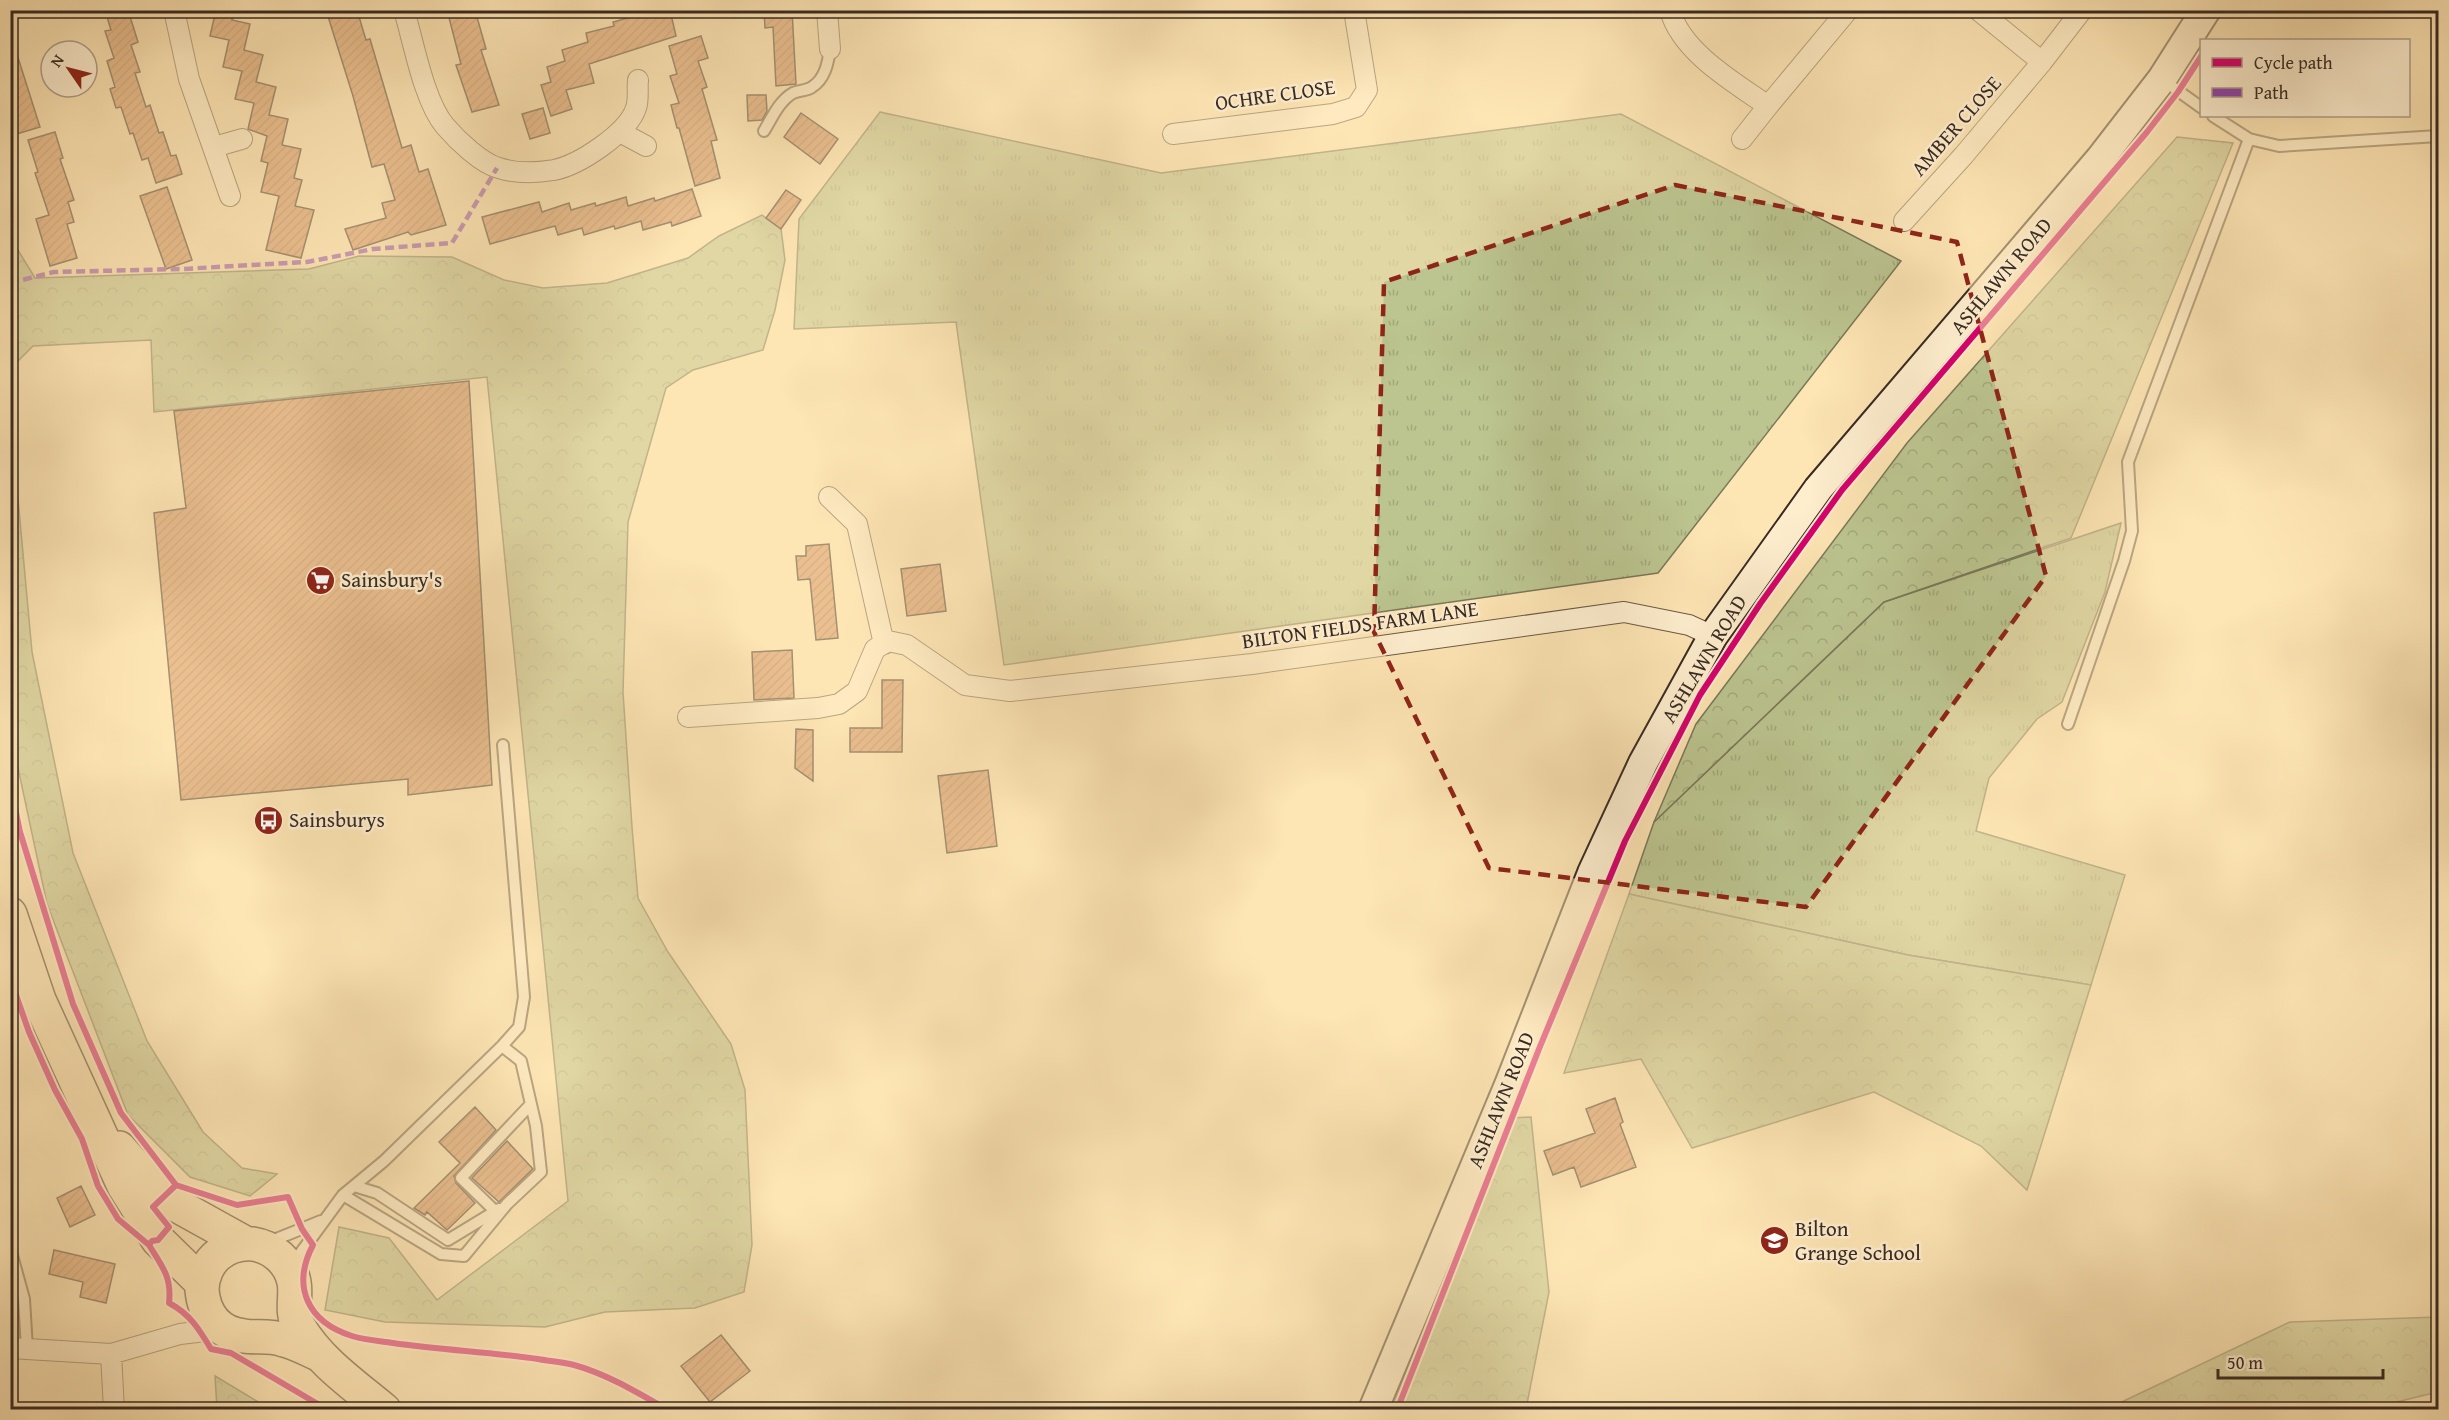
<svg xmlns="http://www.w3.org/2000/svg" width="2449" height="1420" viewBox="0 0 2449 1420" font-family="'Gentium Book Plus',serif">
	<style>
		.grass { fill: url(#grass-tufts); stroke: #7a7859; stroke-width: 1.5 }
		.forest { fill: url(#forest-crowns); stroke: #7a7859; stroke-width: 1.5 }
		.building { fill: url(#building-hatch); stroke: #382a22; stroke-width: 1.5 }
		.lines { fill: none; stroke-linecap: round; stroke-linejoin: round }
		.service-casing { stroke: #6a5946; stroke-width: 14 }
		.minor-casing { stroke: #6a5946; stroke-width: 22 }
		.secondary-casing { stroke: #382a22; stroke-width: 32 }
		.trunk-casing { stroke: #382a22; stroke-width: 36 }
		.service { stroke: #feeece; stroke-width: 10 }
		.minor { stroke: #feeece; stroke-width: 20 }
		.secondary { stroke: #feeece; stroke-width: 28 }
		.trunk { stroke: #fee5b4; stroke-width: 33 }
		.quiet { stroke: #8e44ad; stroke-width: 4.5; stroke-dasharray: 9 4.5; stroke-linecap: butt }
		.cycleway-casing { stroke: #feeece; stroke-width: 10 }
		.cycleway { stroke: #d6006c; stroke-width: 6 }
		.marked { fill: none; stroke: #8f2418; stroke-width: 4.5; stroke-dasharray: 12 8; stroke-linejoin: round }
		.labels { text-anchor: middle; stroke-width: 5; stroke-linejoin: round; paint-order: stroke }
		.street-label { font-size: 21px; fill: #382a22; stroke: #feeece }
		.poi-label { font-size: 21px; fill: #382a22; stroke: #feeece; text-anchor: start }
	</style>
	<defs>
		<pattern id="grass-tufts" width="24" height="20" patternUnits="userSpaceOnUse" patternTransform="scale(1.5)"><rect width="24" height="20" fill="#bcc590"/><path d="M3 7l-1-3M5 7V3M7 7l1-3M15 17l-1-3M17 17v-4M19 17l1-3" fill="none" stroke="#a2a97c"/></pattern>
		<pattern id="forest-crowns" width="20" height="18" patternUnits="userSpaceOnUse" patternTransform="scale(1.5)"><rect width="20" height="18" fill="#bcc590"/><path d="M2 6a3 3 0 1 1 6 0M12 15a3 3 0 1 1 6 0" fill="none" stroke="#a2a97c"/></pattern>
		<pattern id="building-hatch" width="6" height="6" patternUnits="userSpaceOnUse" patternTransform="scale(1.5)"><rect width="6" height="6" fill="#d69163"/><path d="M-1 1l2-2M0 6l6-6M5 7l2-2" fill="none" stroke="#af7751"/></pattern>
	</defs>
	<rect width="100%" height="100%" fill="#fee5b4"/>
	<filter id="stains"><feTurbulence type="fractalNoise" baseFrequency=".00333" numOctaves="4"/><feColorMatrix values="0 0 0 0 .2 0 0 0 0 .09 0 0 0 0 .02 0 0 0 .5 -.17"/></filter>
	<radialGradient id="worn" r=".72"><stop offset=".6" stop-color="#630" stop-opacity="0"/><stop offset="1" stop-color="#630" stop-opacity=".3"/></radialGradient>
	<!-- grass -->
	<path class="grass" d="M880,112L1161,173L1621,114L1901,261L1658,573L1004,665L956,322L794,329L799,219Z
		M2121,523L2105,592L2062,702L2037,719L1989,778L1976,831L2125,875L2091,985L1908,955L1629,894L1654,822L1884,602Z"/>
	<!-- forest -->
	<path class="forest" d="M2177,137L2233,143L2071,538L1884,602L1654,822L1696,724L1907,443Z
		M762,215L781,229L785,260L775,310L763,350L693,370L666,388L628,522L623,692L632,827L638,898L668,952L731,1044L745,1090L752,1245L744,1292L695,1308L605,1312L545,1327L385,1322L325,1310L339,1227L389,1238L437,1300L568,1201L487,377L154,412L151,340L33,346L11,368L10,237L35,278L309,269L359,256L452,257L504,280L543,288L607,283L688,258L719,236Z
		M10,411L32,652L73,853L147,1041L203,1132L242,1168L277,1174L250,1196L190,1177L128,1115L47,904L11,735Z
		M1629,894L1908,955L2091,985L2027,1190L1981,1146L1874,1092L1692,1148L1641,1059L1564,1073Z
		M1531,1117L1549,1292L1526,1409L1392,1410L1447,1256L1508,1118Z
		M2438,1317V1392L2364,1410L2107,1409L2290,1322Z
		M215,1376L270,1409H217Z"/>
	<!-- building -->
	<path class="building" d="M105,10H128L138,42L131,45L140,72L135,73L146,107L150,105L159,133L163,132L171,156L176,155L182,174L156,183L148,158L142,160L133,133L130,134L121,107L116,108L110,89L115,87L107,61L114,58L105,31L111,30Z
		M216,10H234L232,20L250,24L244,50L263,55L256,82L276,87L269,115L288,119L282,145L301,149L294,178L302,180L295,206L314,210L301,258L266,250L279,196L261,192L268,163L261,161L267,136L248,129L254,103L235,99L242,71L223,67L229,40L210,36Z
		M326,10H357L366,40L370,39L402,148L411,145L419,172L428,169L446,225L411,235L408,232L353,250L345,229L386,218L382,203L395,200L384,164L372,167L353,96Z
		M447,10H475L486,49L481,50L499,105L472,112L456,65L461,64Z
		M657,10H670L676,36L589,64L594,83L566,90L572,109L551,116L541,85L551,82L547,67L565,61L562,50L588,42L586,33L614,26L613,22Z
		M764,10H792L796,84L776,86L773,27L765,28Z
		M701,36L708,58L698,61L707,87L702,89L717,140L711,141L720,178L695,186L679,128H677L671,105L679,103L670,76L677,74L669,46Z
		M15,48L40,127L10,136V49Z
		M747,95H766L767,111L762,120L748,121Z
		M543,108L550,133L530,139L522,114Z
		M801,113L838,139L820,164L784,137Z
		M55,132L63,158L60,159L74,200L68,202L74,222L67,224L77,258L50,266L36,219L49,215L35,173L38,172L28,140Z
		M167,187L192,260L166,269L140,196Z
		M692,189L701,216L672,226L671,222L643,230L641,221L615,229L614,226L584,235L582,228L558,235L555,226L490,244L482,217L539,202L542,212L569,203L571,210L595,203L596,206L626,197L628,206L654,198L655,201Z
		M786,190L801,200L781,229L766,218Z
		M469,381L492,785L408,795V779L181,800L154,513L186,508L174,411Z
		M829,544L838,638L816,640L810,579L798,580L796,556H806V546Z
		M940,564L946,611L907,616L901,569Z
		M792,650L794,698L754,700L752,652Z
		M882,680H903L902,752H850V728H882Z
		M796,729L813,730V781L795,768Z
		M988,770L997,846L947,853L938,776Z
		M1615,1098L1623,1122L1620,1124L1636,1167L1581,1187L1574,1167L1553,1175L1544,1151L1595,1133L1586,1109Z
		M475,1107L496,1130L454,1176L456,1183L475,1203L447,1230L427,1212L425,1215L414,1208L460,1163L439,1142Z
		M507,1141L533,1169L499,1202L472,1178Z
		M81,1186L95,1215L70,1227L57,1198Z
		M54,1250L115,1264L106,1303L80,1297L83,1282L49,1274Z
		M721,1335L750,1371L710,1402L681,1366Z"/>
	<g class="lines">
		<defs>
			<path id="service" d="M2163,80L2202,108
				M2213,116L2249,139L2279,146L2438,136
				M764,131C772,118 779,101 793,93C799,90 807,91 812,87C825,79 828,63 830,49
				M2068,724L2124,561L2132,531L2128,462L2249,139
				M354,1186L377,1193L448,1240L499,1209
				M343,1195L441,1254L464,1256L507,1204L541,1172L536,1126L521,1061L502,1046
				M495,1211L461,1178L531,1104
				M269,1242L321,1221
				M10,1248L24,1299L27,1349
				M291,1266L343,1195L384,1161L502,1046L519,1027L524,997L503,745"/>
			<path id="minor" d="M174,10L189,79L230,196
				M404,10C414,44 424,101 445,126C457,140 482,164 499,168C517,174 536,173 554,170C579,165 628,133 636,108C639,100 637,89 638,80
				M827,10L830,49
				M1670,10C1681,52 1735,83 1768,106L1848,10
				M2042,62L2082,10
				M620,132L646,146
				M1173,134L1333,114L1356,107L1367,90L1354,10
				M1742,139L1768,106
				M214,147L242,139
				M1904,221L1964,155L2042,62L1978,10
				M829,497L857,524L884,644
				M688,717L818,708L839,704L857,691L875,649L888,641L907,645L965,685L1010,691L1252,664L1624,612L1689,625L1713,636
				M10,1348L111,1354L180,1334L222,1329
				M111,1354L114,1410"/>
			<path id="secondary" d="M1373,1410L1509,1085L1592,873L1643,763L1713,636L1818,489L2100,159L2162,79L2206,10"/>
			<path id="trunk" d="M10,914L39,1000L124,1186L158,1240L202,1283
				M119,1148L162,1197L245,1243
				M318,1354C307,1349 296,1343 284,1340C269,1335 257,1338 244,1336C218,1333 204,1314 202,1290C202,1277 208,1262 219,1254C229,1246 241,1243 253,1244C273,1247 290,1262 294,1282C297,1297 290,1311 299,1327C319,1361 354,1385 384,1410"/>
		</defs>
		<!-- service casing -->
		<use href="#service" class="service-casing"/>
		<!-- minor casing -->
		<use href="#minor" class="minor-casing"/>
		<!-- secondary casing -->
		<use href="#secondary" class="secondary-casing"/>
		<!-- trunk casing -->
		<use href="#trunk" class="trunk-casing"/>
		<!-- service -->
		<use href="#service" class="service"/>
		<!-- minor -->
		<use href="#minor" class="minor"/>
		<!-- secondary -->
		<use href="#secondary" class="secondary"/>
		<!-- trunk -->
		<use href="#trunk" class="trunk"/>
		<!-- quiet -->
		<path class="quiet" d="M10,283L54,272L182,269L307,262L373,249L452,243L497,168"/>
		<defs>
			<path id="cycleway" d="M10,783L20,832L73,1004L121,1113L176,1185L237,1205L288,1197L302,1229L313,1245C291,1287 308,1322 352,1336C365,1340 380,1341 393,1343C441,1350 490,1352 538,1359C549,1361 562,1362 574,1365C607,1374 638,1393 668,1410
				M10,978L29,1032L55,1090L82,1139L98,1186L118,1219L149,1245
				M176,1185L153,1207L169,1227L158,1240L152,1241L149,1245C162,1266 172,1277 169,1303C190,1314 199,1329 211,1349L231,1353L328,1410
				M1397,1410L1539,1049L1625,841L1700,695L1760,604L1842,490L2147,132L2178,92L2202,55"/>
		</defs>
		<!-- cycleway casing -->
		<use href="#cycleway" class="cycleway-casing"/>
		<!-- cycleway -->
		<use href="#cycleway" class="cycleway"/>
	</g>
	<!-- marked area -->
	<path d="M0 0H2449V1420H0ZM1675,185L1957,242L2046,576L1806,907L1489,868L1374,632L1384,282Z" fill="#fee5b4" fill-opacity=".55" fill-rule="evenodd"/>
	<path class="marked" d="M1675,185L1957,242L2046,576L1806,907L1489,868L1374,632L1384,282Z"/>
	<!-- icons -->
	<defs>
		<symbol id="supermarket-disc" viewBox="-11 -11 22 22"><circle r="9.5" fill="#8f2418" stroke="#feeece"/><path d="M-6-5.5h2.5l.6 2H6L4.5 2H-2.5L-4.4-4H-6ZM-1.5 3.2a1.3 1.3 0 1 0 .1 0ZM3 3.2a1.3 1.3 0 1 0 .1 0Z" fill="#fff"/></symbol>
		<symbol id="bus-disc" viewBox="-11 -11 22 22"><circle r="9.5" fill="#8f2418" stroke="#feeece"/><path d="M-5-6H5V4H4V6H2V4H-2V6H-4V4H-5ZM-3.5-4V0h7V-4ZM-3.5 1.2v1.5H-2V1.2ZM2 1.2v1.5H3.5V1.2Z" fill="#fff"/></symbol>
		<symbol id="school-disc" viewBox="-11 -11 22 22"><circle r="9.5" fill="#8f2418" stroke="#feeece"/><path d="M0-5L7-2L0 1L-7-2ZM-4 1L0 2.5L4 1V4Q0 6-4 4Z" fill="#fff"/></symbol>
	</defs>
	<g fill-rule="evenodd">
		<use href="#supermarket-disc" x="304" y="564" width="33" height="33"/>
		<use href="#bus-disc" x="252" y="804" width="33" height="33"/>
		<use href="#school-disc" x="1758" y="1224" width="33" height="33"/>
	</g>
	<g class="labels">
		<!-- street labels -->
		<g class="street-label">
			<text transform="translate(1275 95) rotate(-8)" y="7">OCHRE CLOSE</text>
			<text transform="translate(1956 126) rotate(-49)" y="7">AMBER CLOSE</text>
			<text transform="translate(2001 276) rotate(-50)" y="7">ASHLAWN ROAD</text>
			<text transform="translate(1360 625) rotate(-8)" y="7">BILTON FIELDS FARM LANE</text>
			<text transform="translate(1704 659) rotate(-59)" y="7">ASHLAWN ROAD</text>
			<text transform="translate(1501 1100) rotate(-68)" y="7">ASHLAWN ROAD</text>
		</g>
		<!-- poi labels -->
		<g class="poi-label">
			<text x="341" y="587">Sainsbury's</text>
			<text x="289" y="827">Sainsburys</text>
			<text x="1795" y="1236">Bilton<tspan x="1795" dy="24">Grange School</tspan></text>
		</g>
	</g>
	<!-- margin -->
	<rect width="2449" height="1420" fill="none" stroke="#fee5b4" stroke-width="36"/>
	<rect x="12" y="12" width="2425" height="1396" fill="none" stroke="#382a22" stroke-width="3"/>
	<rect x="18" y="18" width="2413" height="1384" fill="none" stroke="#382a22" stroke-width="1.5"/>
	<!-- legend -->
	<rect x="2200" y="39" width="210" height="78" fill="#feeece" stroke="#afa089" stroke-width="1.5"/>
	<rect x="2212" y="58" width="30" height="9" fill="#d6006c" stroke="#afa089" stroke-width="1.5"/>
	<text x="2254" y="69" font-size="18" fill="#382a22">Cycle path</text>
	<rect x="2212" y="88" width="30" height="9" fill="#8e44ad" stroke="#afa089" stroke-width="1.5"/>
	<text x="2254" y="99" font-size="18" fill="#382a22">Path</text>
	<!-- north arrow -->
	<g transform="translate(69 69) rotate(305)"><circle r="28" fill="#feeece" stroke="#afa089" stroke-width="1.5"/>
	<path d="M0-4.5L10 22L0 15L-10 22Z" fill="#8f2418"/>
	<text y="-9" font-size="16" font-weight="bold" text-anchor="middle" fill="#382a22">N</text>
	</g>
	<!-- scale -->
	<path d="M2218 1369v9h165v-9" fill="none" stroke="#382a22" stroke-width="3"/>
	<text x="2227" y="1369" font-size="18" fill="#382a22" stroke="#feeece" stroke-width="4.5" paint-order="stroke">50 m</text>
	<rect width="100%" height="100%" filter="url(#stains)"/>
	<rect width="100%" height="100%" fill="url(#worn)"/>
</svg>
